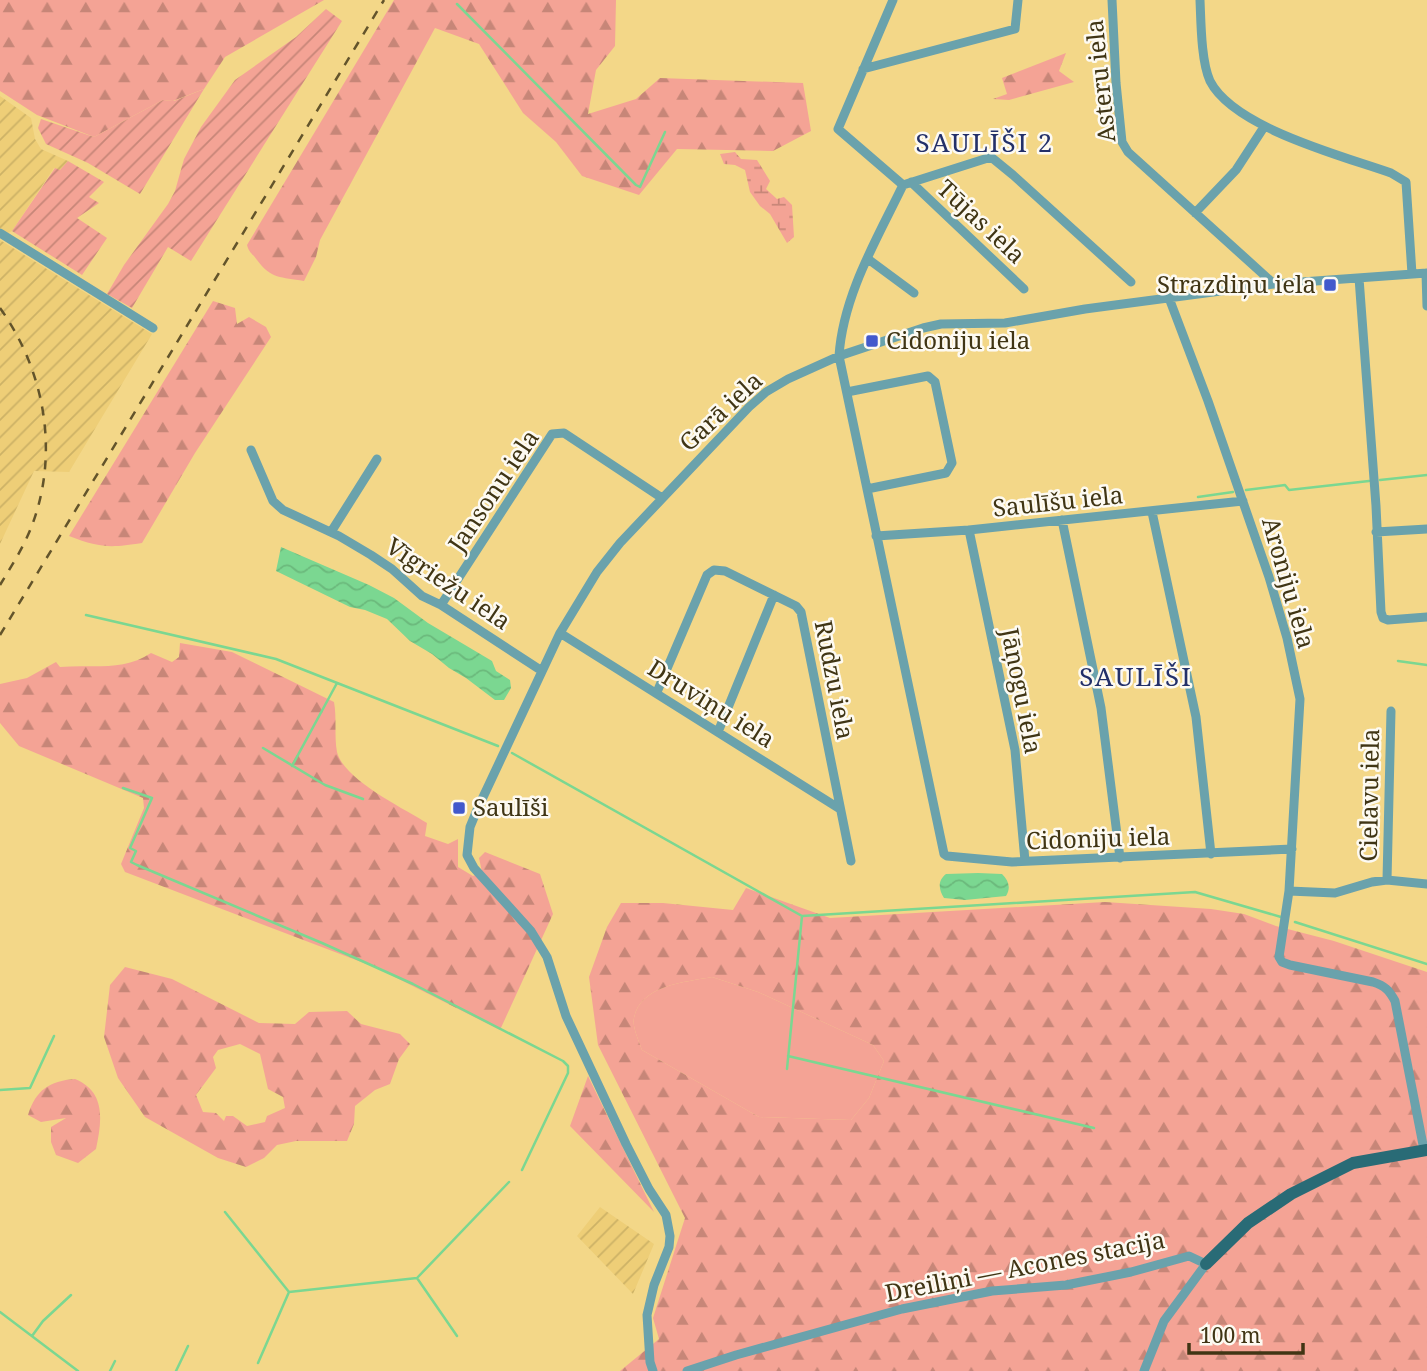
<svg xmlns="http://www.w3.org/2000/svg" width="1427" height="1371" viewBox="0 0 1427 1371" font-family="'Noto Serif',serif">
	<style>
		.industrial { fill: url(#industrial-furrows) }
		.grass { fill: #f4a395 }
		.forest { fill: url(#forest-firs); fill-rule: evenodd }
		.wetland { fill: url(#wetland-marsh) }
		.garden { fill: url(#garden-furrows) }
		.water { fill: url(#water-waves) }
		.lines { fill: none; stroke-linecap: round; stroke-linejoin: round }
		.stream { stroke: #7bd791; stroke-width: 2.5 }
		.minor { stroke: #6aa2ac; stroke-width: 9 }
		.major { stroke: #296b76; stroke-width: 12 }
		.rail { stroke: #63542b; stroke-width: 2.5; stroke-dasharray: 9 9; stroke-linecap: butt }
		.poi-dot { fill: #4259cc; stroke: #fdfaf2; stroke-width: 2.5 }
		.labels { text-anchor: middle; stroke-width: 5; stroke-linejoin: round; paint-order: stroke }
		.street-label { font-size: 24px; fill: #403514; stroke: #fdfaf2 }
		.poi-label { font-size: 24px; fill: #403514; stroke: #fdfaf2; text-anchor: start }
		.neighbourhood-label { font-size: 26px; letter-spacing: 2px; fill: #233069; stroke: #fdfaf2 }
	</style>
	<defs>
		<pattern id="industrial-furrows" width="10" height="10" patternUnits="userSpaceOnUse" patternTransform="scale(1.75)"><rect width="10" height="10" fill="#eece77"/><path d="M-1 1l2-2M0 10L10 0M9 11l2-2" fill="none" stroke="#cdb266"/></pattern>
		<pattern id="forest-firs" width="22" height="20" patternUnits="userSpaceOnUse" patternTransform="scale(1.75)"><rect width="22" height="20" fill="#f4a395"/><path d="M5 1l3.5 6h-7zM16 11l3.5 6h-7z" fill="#c78678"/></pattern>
		<pattern id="wetland-marsh" width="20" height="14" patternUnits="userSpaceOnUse" patternTransform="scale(1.75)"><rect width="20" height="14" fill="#f4a395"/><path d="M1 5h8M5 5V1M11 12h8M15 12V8" fill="none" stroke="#c78678"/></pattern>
		<pattern id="garden-furrows" width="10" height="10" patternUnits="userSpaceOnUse" patternTransform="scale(1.75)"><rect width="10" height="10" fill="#f4a395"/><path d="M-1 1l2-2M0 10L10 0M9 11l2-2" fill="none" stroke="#c78678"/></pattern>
		<pattern id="water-waves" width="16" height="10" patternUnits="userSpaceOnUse" patternTransform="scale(1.75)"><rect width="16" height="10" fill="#7bd791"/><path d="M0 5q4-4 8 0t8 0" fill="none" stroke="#6bb97c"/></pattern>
	</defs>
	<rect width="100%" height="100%" fill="#f3d788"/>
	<!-- industrial -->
	<path class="industrial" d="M0,96L31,118L35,139L41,149L68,161L60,170L54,168L12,231L8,233L0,228Z
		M0,240L152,334L69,472L34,471L0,544Z
		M600,1207L654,1244L633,1294L577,1236Z"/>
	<!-- grass -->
	<path class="grass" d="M712,977L758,992L873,1045L884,1061L869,1098L851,1120L759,1117L642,1050C639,1041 632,1027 634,1018C640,985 686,982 712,977Z"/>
	<!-- forest -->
	<path class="forest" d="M0,0H324L225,57L204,89L173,101L163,100L94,137L37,115L0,91Z
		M394,0H616L615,46L596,70L588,114L636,99L660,78L803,83L811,131L773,151L677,149L639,195L582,176L556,142L523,113L479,44L435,28L320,240L316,257L304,281C281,277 271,279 257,260C253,254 249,253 247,245Z
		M1066,53L1059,71L1074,82L1009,100L993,99L1007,94L1002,78Z
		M213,301L235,308L237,324L249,317L266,327L271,337L195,453L142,543C110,548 100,548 69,536Z
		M180,643L232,652L334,702C337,718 334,736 337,752C344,780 403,808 427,823L425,836L448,844L458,839V867L473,876L482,872L479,858L485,852L540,874L553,914L500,1030L377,968L125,872L121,864L144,808L143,798L19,746L0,723V684L27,678L56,662L60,667C91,664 123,672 151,653L172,662L179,657Z
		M746,888L830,918L1105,902L1211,909L1244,914L1276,926L1334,941L1427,972V1371H620L659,1339L653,1318L685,1218L598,1045L589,977L607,927L621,903H663L733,910ZM712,977L758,992L873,1045L884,1061L869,1098L851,1120L759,1117L642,1050C639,1041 632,1027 634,1018C640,985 686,982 712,977Z
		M125,967L172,979L259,1023L295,1024L309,1012L347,1011L361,1024L400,1034L410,1044L399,1059L390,1084L375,1090L355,1106L354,1124L347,1141H296L277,1145L264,1158L246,1167L218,1158L145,1117L118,1078L104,1037L110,985ZM240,1044L260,1054L268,1089L283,1097L285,1108L267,1116L265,1122L247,1126L233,1116H226L224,1121L216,1113L203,1112L196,1095L216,1068L213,1057L218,1050Z
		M588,1076L654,1212L570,1126Z
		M75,1079C106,1092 102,1120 96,1149L78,1163L56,1155L51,1142V1127L66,1118L41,1122L28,1115C36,1090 49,1081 75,1079Z"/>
	<!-- wetland -->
	<path class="wetland" d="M735,152L741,159L757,160L770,181L766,189L777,199L784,197L792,205L794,237L787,243L770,214L760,206L750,192L745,170L735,165L724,164L720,154Z"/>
	<!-- garden -->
	<path class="garden" d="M326,9L342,21L191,261L168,247L132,308L107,294L124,265L168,204L175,191L184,159L201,127L235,80L296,37Z
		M204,89L140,194L88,163L46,144L38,128L41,119L94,137L163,100L174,101Z
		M68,161L104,182L89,197L99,203L77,218L107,238L82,275L12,231L55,168L60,170Z"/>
	<!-- water -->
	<path class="water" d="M281,547L369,585L394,598L428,623L492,661L496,671L510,680L511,688L504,700H495L466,678L449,668L432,654L410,641L387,619L365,610L350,607L276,571Z
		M978,873L1002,874C1009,881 1011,888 1006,896L965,900L944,898C939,890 937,881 946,874Z"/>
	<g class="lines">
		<!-- stream -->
		<path class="stream" d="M457,4L636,185L640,187L665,132
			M1380,480L1427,475
			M1246,490L1285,485L1289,490L1369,481
			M1198,497L1233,492
			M86,615L276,659L498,746
			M1398,661L1427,665
			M263,748L325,785L363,799
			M512,753L802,916L1195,892L1281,917
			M292,766L337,683
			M123,788L152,798L130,848L136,851L131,862L137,865L322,943L413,984L563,1061L568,1066V1073L522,1170
			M1295,922L1427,964
			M788,1056L1094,1128
			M787,1069L802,916
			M0,1090L30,1088L54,1036
			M225,1212L289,1292L258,1363
			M417,1278L457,1336
			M289,1292L417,1278L509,1182
			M0,1312L78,1371
			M32,1336L43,1321L71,1295
			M110,1371L115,1361
			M176,1371L188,1346"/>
		<!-- minor -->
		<path class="minor" d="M893,0L838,129L903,185C877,239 843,295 839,356L944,854L947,856L1012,862L1292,849
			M1112,0L1116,83L1122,142L1128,152L1274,284
			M1200,0C1201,22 1201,61 1210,81C1234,128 1343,156 1391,173L1406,182L1412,274
			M863,69L1015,29L1018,0
			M911,182L1024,289
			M903,185L991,157L1013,175L1131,282
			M1195,213L1236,170L1264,127
			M0,233L153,328
			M868,259L914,293
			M1426,273L1427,306
			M1359,278L1376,506L1381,612L1383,618L1388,620L1427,617
			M1169,298L1208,401L1269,577L1287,638L1300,699L1289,891L1279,957L1282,962L1290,965L1373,982C1385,986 1389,990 1395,1001L1424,1150
			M847,392L928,376L935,382L952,463L946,473L867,489
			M251,450L273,501L283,510L339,536L371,555L392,569L422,596L441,605L542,671
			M1152,512L1196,717L1211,854
			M1062,520L1101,708L1120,858
			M969,530L1015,750L1025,861
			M331,532L377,459
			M1376,532L1427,529
			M876,536L969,530L1243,501
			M441,605L552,434L564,433L662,498
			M560,633L840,809
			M657,692L707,575L714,570L725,571L796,606L801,612L851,861
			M718,732L774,595
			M1387,880L1391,711
			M1289,891L1335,893L1372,882L1387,880L1427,884
			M653,1371L650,1362L647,1315L654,1285L669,1247L670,1236L666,1215L649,1189L626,1144L566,1016L547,957L531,931L474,868L467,855L470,827L477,810L560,633L597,572L620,543L749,407L766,392L788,379L839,356L923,328L941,324L1005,323L1085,309L1274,284L1427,273
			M687,1371L736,1355L902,1309L992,1291L1066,1285L1131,1272L1189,1256L1206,1264L1164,1321L1144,1371"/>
		<!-- major -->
		<path class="major" d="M1206,1264L1248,1223L1291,1194L1353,1163L1427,1150"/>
		<!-- rail -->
		<path class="rail" d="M0,308C45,371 60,454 31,528C23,548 11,567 0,585
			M0,635L384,0"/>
	</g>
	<!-- markers -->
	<g class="poi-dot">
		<rect x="1323" y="278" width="14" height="14" rx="3.5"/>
		<rect x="865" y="334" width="14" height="14" rx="3.5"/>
		<rect x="452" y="801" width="14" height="14" rx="3.5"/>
	</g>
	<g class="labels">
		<!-- street labels -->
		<g class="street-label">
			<text transform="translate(1101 81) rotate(-96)" y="8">Asteru iela</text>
			<text transform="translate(981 222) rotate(43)" y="8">Tūjas iela</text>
			<text transform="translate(721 412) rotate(-43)" y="8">Garā iela</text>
			<text transform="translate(494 491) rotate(-56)" y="8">Jansonu iela</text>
			<text transform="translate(1058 502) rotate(-6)" y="8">Saulīšu iela</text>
			<text transform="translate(1288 583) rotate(74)" y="8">Aroniju iela</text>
			<text transform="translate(448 584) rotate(34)" y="8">Vīgriežu iela</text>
			<text transform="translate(834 680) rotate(79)" y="8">Rudzu iela</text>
			<text transform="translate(1021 691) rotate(79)" y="8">Jāņogu iela</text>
			<text transform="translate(711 704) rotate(32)" y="8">Druviņu iela</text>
			<text transform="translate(1370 795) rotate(-89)" y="8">Cielavu iela</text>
			<text transform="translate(1098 839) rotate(-2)" y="8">Cidoniju iela</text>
			<text transform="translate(1025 1267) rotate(-11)" y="8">Dreiliņi — Acones stacija</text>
		</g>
		<!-- poi labels -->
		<g class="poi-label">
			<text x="1316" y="293" text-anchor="end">Strazdiņu iela</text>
			<text x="886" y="349">Cidoniju iela</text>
			<text x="473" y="816">Saulīši</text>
		</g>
		<!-- neighbourhood labels -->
		<g class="neighbourhood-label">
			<text x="985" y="152">SAULĪŠI 2</text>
			<text x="1136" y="686">SAULĪŠI</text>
		</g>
	</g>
	<!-- scale -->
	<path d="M1189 1343v10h114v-10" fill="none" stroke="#403514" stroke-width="3.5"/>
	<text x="1200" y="1343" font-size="21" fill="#403514" stroke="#fdfaf2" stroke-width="5" paint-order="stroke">100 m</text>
</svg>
